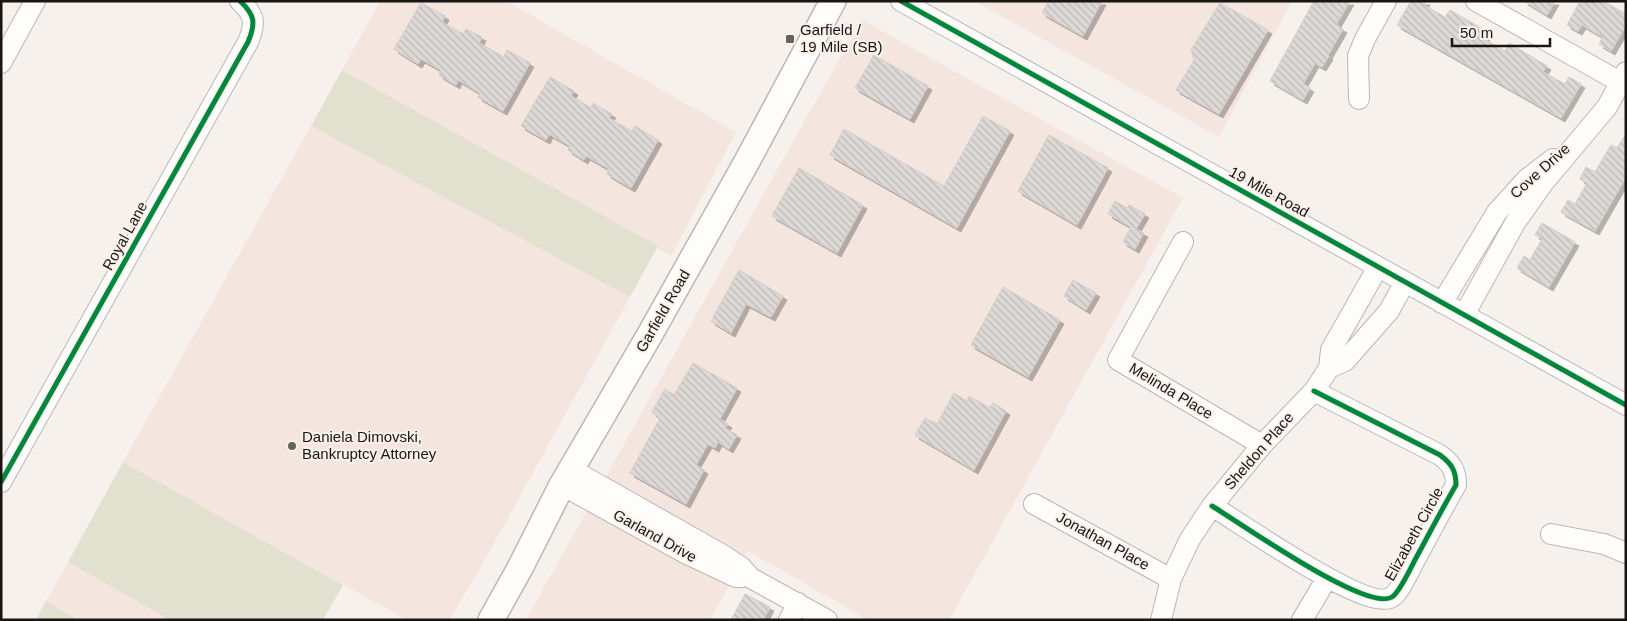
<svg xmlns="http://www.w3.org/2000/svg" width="1627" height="621" viewBox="0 0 1627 621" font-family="Helvetica,sans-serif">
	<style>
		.commercial { fill: #f4e5df }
		.grass { fill: #e2e1d0 }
		.building { fill: url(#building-back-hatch); stroke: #d2cecb; filter: url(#shadow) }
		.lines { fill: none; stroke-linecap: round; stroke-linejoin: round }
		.minor-casing { stroke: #bbb7b3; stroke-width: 22 }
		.major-casing { stroke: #bbb7b3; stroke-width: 28 }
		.minor { stroke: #fefdfc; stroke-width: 20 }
		.major { stroke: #fefdfc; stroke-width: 25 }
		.cycleway-casing { stroke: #f9f1e9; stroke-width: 8 }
		.cycleway { stroke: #00873e; stroke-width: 5 }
		.poi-dot { fill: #66625f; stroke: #f9f1e9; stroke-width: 2 }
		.labels { text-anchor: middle; stroke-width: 4; stroke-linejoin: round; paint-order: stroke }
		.poi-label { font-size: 15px; fill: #181513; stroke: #f9f1e9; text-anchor: start }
		.street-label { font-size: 15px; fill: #181513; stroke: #f9f1e9 }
	</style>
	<defs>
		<pattern id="building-back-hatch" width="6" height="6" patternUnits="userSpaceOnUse" patternTransform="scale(1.25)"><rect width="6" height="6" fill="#ddd9d6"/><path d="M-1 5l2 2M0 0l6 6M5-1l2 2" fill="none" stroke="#bdb9b7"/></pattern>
		<filter id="shadow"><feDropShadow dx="4" dy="4" stdDeviation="0" flood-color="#0004"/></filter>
	</defs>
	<rect width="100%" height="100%" fill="#f6f1ec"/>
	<!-- commercial -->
	<path class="commercial" d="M380,1H506L736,132L671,256L342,70Z
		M974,1H1292L1219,137Z
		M862,20L1183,198L949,620H868L748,551L710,620H526L786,154Z
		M311,126L630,297L478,572L449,620H407L123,462Z
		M68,562L170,620H78L46,601Z"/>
	<!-- grass -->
	<path class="grass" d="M342,70L658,246L630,297L311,126Z
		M123,462L343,585L323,620H170L68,562Z
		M46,601L78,620H36Z"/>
	<!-- building -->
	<path class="building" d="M1049,1H1102L1083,36L1042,13Z
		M1314,1H1350L1336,25L1343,29L1328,55L1329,56L1322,67L1315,63L1303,84L1310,88L1303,100L1270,81Z
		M1411,1H1426L1424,5L1445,17L1450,10L1488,32L1484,39L1505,51L1509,43L1547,66L1543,72L1565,84L1569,77L1581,84L1561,118L1397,25Z
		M1524,1H1555L1547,15Z
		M1580,1H1603L1626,14V25L1611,51L1599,44L1603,37L1582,25L1578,31L1567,25Z
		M421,3L445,16L442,22L463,34L466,29L482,37L479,43L504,57L507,50L530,63L503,111L478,97L480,93L458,80L456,85L439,75L441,70L421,59L418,64L394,49Z
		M1220,3L1268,30L1219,114L1176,90L1194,60L1191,50Z
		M874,55L928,86L910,119L855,88Z
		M550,77L574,91L571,96L591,108L593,103L612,114L609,118L632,131L635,126L658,140L631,188L607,174L609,169L586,156L584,160L568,150L570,146L549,134L546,140L521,126Z
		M983,116L1010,131L957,228L830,155L844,129L944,186Z
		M1626,134V177L1595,231L1561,212L1568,200L1575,204L1587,183L1580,179L1586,167L1595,172L1611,145L1617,148Z
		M1049,135L1108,168L1077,225L1018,191Z
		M799,168L863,205L837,253L772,216Z
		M1115,201L1127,208L1129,205L1145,214L1136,229L1144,233L1135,249L1123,242L1131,227L1108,214Z
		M1542,223L1575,242L1549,287L1517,268L1524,256L1530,260L1542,239L1535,235Z
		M739,270L783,296L771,317L746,304L731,333L711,321Z
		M1073,280L1096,293L1086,310L1064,296Z
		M1003,287L1060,320L1028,377L971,345Z
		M693,363L737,388L720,419L728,424L725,428L737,435L729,449L718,442L715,448L708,444L696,465L704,470L686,504L630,473L660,418L652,412L665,389L674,395Z
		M954,393L967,401L969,396L990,408L993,403L1006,411L974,470L915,435L925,418L937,424Z
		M745,594L770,607L763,620H731Z"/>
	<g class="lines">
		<defs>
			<path id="minor" d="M901,1L1626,405
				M1476,1L1620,82
				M1,63L35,1
				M1359,99L1358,56L1365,39L1386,1
				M1183,242L1118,360L1262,445
				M1378,267L1331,350L1329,368L1345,361L1389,311L1405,282
				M1442,303L1497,212L1527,179L1553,159
				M1464,315L1515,223L1544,182L1607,107L1626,72
				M571,469L721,554L741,567L751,578L827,620
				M1,482L248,42C256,23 255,15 240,1
				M562,485L687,554L736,577H742
				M1034,504L1171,579
				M1212,506C1239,522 1367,613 1392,597C1400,592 1411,567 1416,558C1429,534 1442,509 1456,485C1456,471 1452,464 1440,455L1314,391
				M1551,534L1604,544L1626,553
				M789,620L798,603
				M1161,620L1171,579L1190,539L1212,506L1262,445L1314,391L1329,368
				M1302,620L1327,578"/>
			<path id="major" d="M491,620L520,568L562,485L649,336L745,165L833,1"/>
		</defs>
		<!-- minor casing -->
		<use href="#minor" class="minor-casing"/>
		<!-- major casing -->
		<use href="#major" class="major-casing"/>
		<!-- minor -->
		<use href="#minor" class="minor"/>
		<!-- major -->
		<use href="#major" class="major"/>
		<defs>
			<path id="cycleway" d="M901,1L1626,405
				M1,482L248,42C256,23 255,15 240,1
				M1212,506C1239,522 1367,613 1392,597C1400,592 1411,567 1416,558C1429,534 1442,509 1456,485C1456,471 1452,464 1440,455L1314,391"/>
		</defs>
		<!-- cycleway casing -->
		<use href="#cycleway" class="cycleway-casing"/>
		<!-- cycleway -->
		<use href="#cycleway" class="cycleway"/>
	</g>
	<!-- markers -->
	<g class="poi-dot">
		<rect x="785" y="34" width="10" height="10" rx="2.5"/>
		<circle cx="292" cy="446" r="5"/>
	</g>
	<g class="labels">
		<!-- poi labels -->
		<g class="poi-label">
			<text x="800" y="35">Garfield /<tspan x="800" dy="17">19 Mile (SB)</tspan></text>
			<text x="302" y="442">Daniela Dimovski,<tspan x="302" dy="17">Bankruptcy Attorney</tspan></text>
		</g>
		<!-- street labels -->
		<g class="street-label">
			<text transform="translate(1540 171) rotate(-42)" y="5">Cove Drive</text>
			<text transform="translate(1269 192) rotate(29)" y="5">19 Mile Road</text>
			<text transform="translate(125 236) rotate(-61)" y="5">Royal Lane</text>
			<text transform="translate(663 311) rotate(-60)" y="5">Garfield Road</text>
			<text transform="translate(1171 391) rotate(31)" y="5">Melinda Place</text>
			<text transform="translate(1259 451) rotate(-49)" y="5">Sheldon Place</text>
			<text transform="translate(1414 534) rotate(-61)" y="5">Elizabeth Circle</text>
			<text transform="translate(655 536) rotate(29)" y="5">Garland Drive</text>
			<text transform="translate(1103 541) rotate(29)" y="5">Jonathan Place</text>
		</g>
	</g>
	<!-- border -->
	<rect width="1627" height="621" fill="none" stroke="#181513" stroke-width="5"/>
	<!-- scale -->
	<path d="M1452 38v8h98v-8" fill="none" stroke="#181513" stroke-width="2.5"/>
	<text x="1460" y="38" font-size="15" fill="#181513" stroke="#f9f1e9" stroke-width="4" paint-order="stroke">50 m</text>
</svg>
